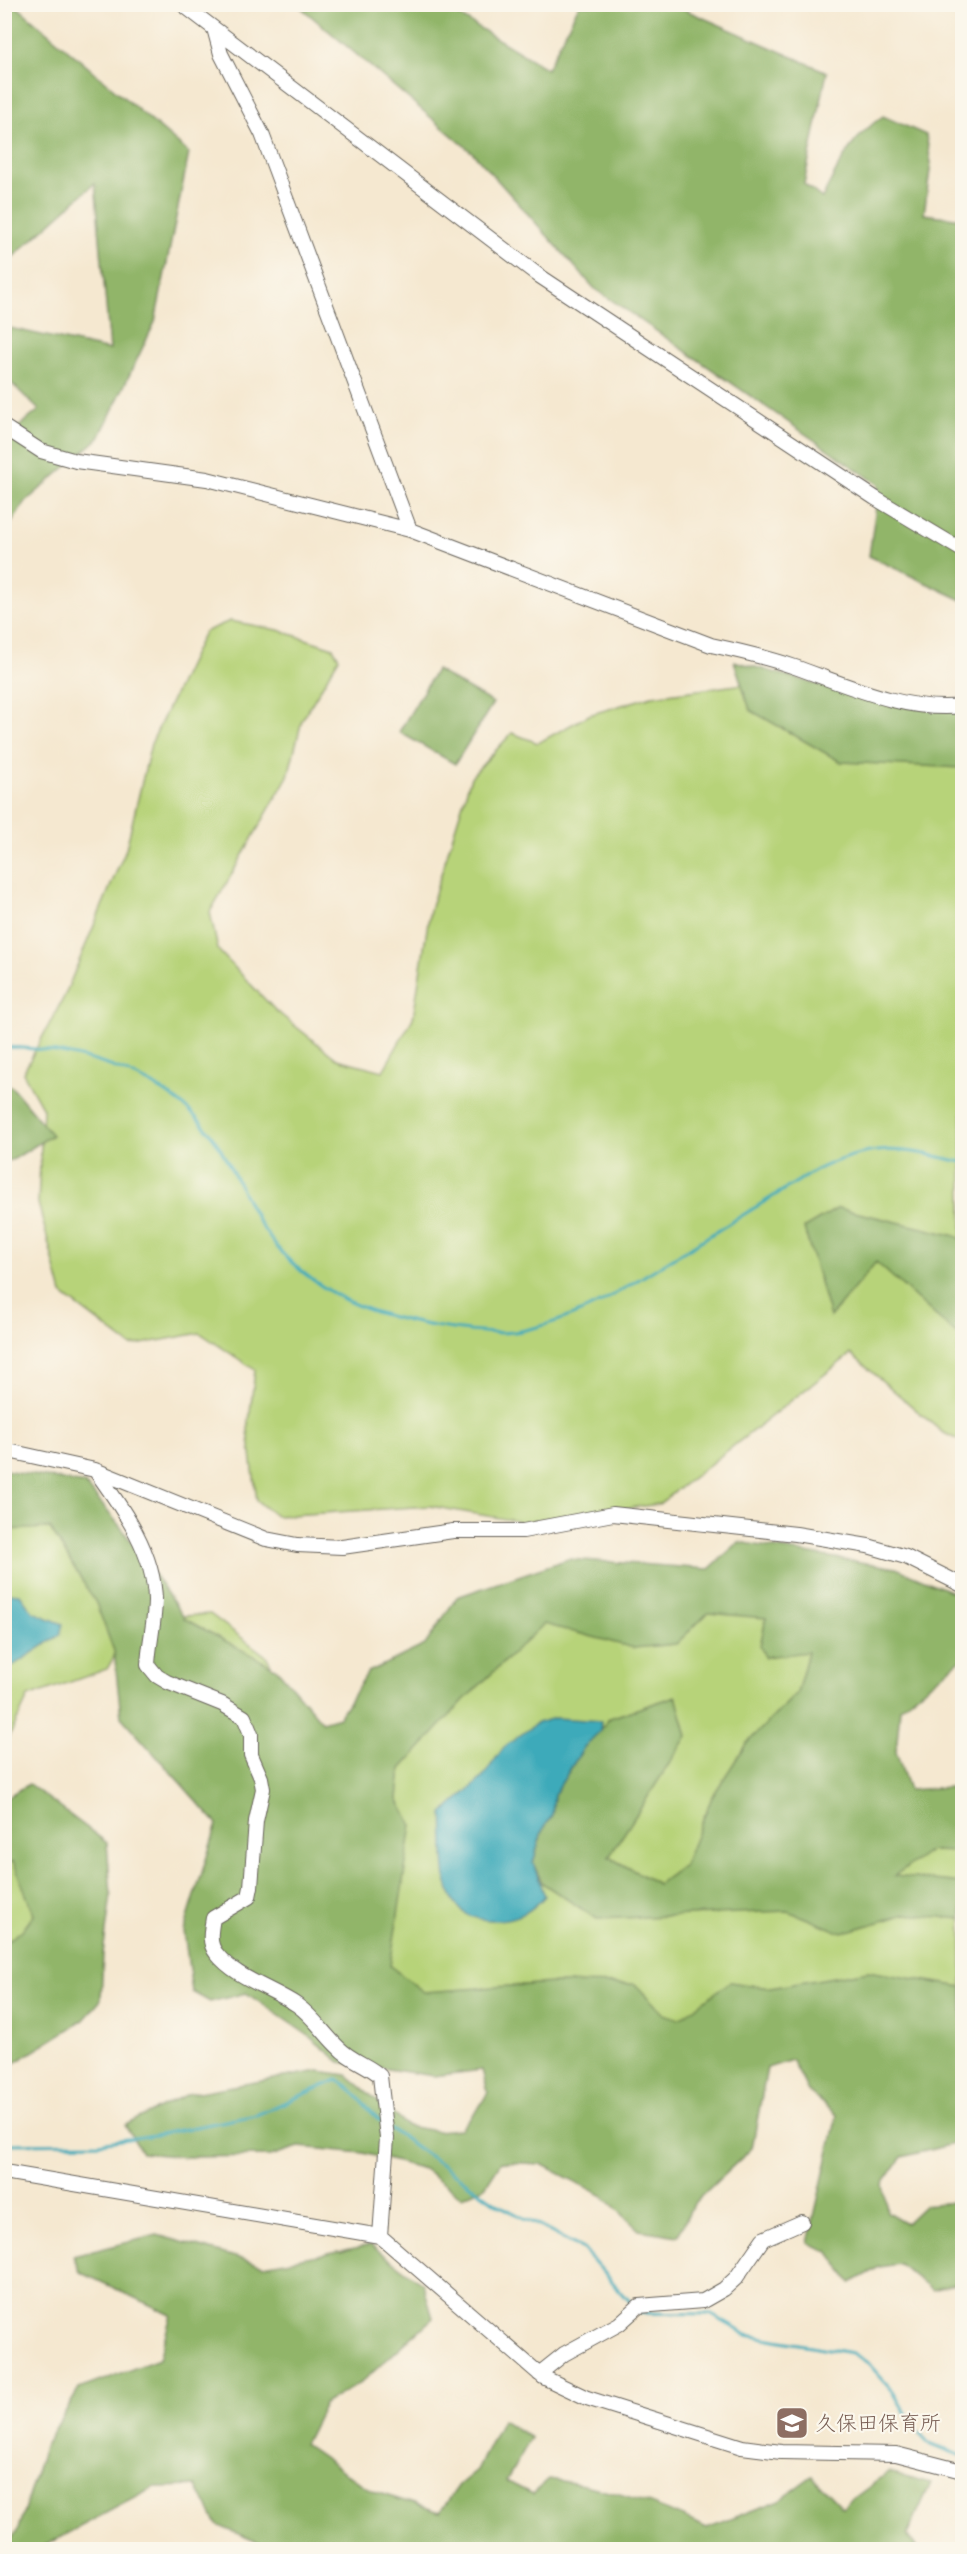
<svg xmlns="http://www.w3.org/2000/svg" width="967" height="2554" viewBox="0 0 967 2554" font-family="'Indie Flower','Klee One',sans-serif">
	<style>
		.green { fill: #b7d379; stroke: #6a784a; stroke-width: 1.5 }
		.forest { fill: #91b569; stroke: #566842; stroke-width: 1.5 }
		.water { fill: #3caaba; stroke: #2c636b; stroke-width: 1.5 }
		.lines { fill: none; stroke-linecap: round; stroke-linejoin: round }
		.stream { stroke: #3caaba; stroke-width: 3 }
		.minor-casing { stroke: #68635b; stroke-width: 16 }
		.minor { stroke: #fff; stroke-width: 14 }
		.labels { text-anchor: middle; stroke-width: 4.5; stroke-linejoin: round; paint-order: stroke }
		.education-label { font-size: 21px; fill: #785e54; stroke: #fbf7ec; text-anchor: start }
	</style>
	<rect width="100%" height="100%" fill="#fbf7ec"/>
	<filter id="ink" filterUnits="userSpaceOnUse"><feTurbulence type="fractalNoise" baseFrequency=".0167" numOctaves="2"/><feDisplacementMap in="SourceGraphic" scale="12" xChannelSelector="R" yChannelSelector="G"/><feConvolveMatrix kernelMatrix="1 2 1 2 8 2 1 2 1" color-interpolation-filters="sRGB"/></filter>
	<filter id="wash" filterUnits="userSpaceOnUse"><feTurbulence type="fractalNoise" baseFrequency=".008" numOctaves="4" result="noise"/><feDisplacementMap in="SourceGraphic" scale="24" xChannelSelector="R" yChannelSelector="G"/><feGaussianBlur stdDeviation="1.35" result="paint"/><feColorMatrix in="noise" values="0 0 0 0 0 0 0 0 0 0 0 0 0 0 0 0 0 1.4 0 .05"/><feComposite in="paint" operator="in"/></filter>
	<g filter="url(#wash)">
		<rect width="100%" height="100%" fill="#f5e8d0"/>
		<!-- green -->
		<path class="green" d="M230,621L278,630L333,648L339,658L302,720L288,776L210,912L218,950L275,1010L337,1059L383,1071L413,1018L430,910L471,777L512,733L538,743L589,715L652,696L745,684L962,754V1442L942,1432L851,1354L659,1504L522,1522L430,1506L276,1516L257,1501L248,1430L255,1370L200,1333L131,1346L62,1294L38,1203L43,1109L23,1073L64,997L126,849L151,744L204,632Z
			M55,1502L130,1629L107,1669L28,1697L5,1746V1506Z
			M486,1596L834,1603L784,1734L918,1795L962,1786V2116L831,2025L704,2048L435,2004L258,1891L161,1618L210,1614L266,1656L302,1719L336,1728Z
			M5,1805L39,1913L28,1932L5,1948Z"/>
		<!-- forest -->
		<path class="forest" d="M14,4L189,153L155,322L99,438L24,503L5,533V438L39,410L5,377V342L10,328L110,350L95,183L5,264L4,5Z
			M298,5H442L547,69L579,5H674L827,72L804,184L822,198C840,163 849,140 883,116L926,135L931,163L924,214L962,219V600L869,556L879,485L594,288L474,154Z
			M734,661L852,694L962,713V768L841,762L750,710Z
			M436,670L493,703L455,764L399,732Z
			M5,1086L12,1087L52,1135L14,1159L5,1162Z
			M838,1208L956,1236L962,1240V1336L954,1332L876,1262L830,1317L804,1228Z
			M5,1470L85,1484L123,1530L185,1619L277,1669L322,1722L339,1717L368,1672L425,1645L457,1597L568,1559L709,1569L739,1542L896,1568L962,1596V1659L900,1708L896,1752L909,1790L962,1786V1852L930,1851L894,1876L962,1883V1919L906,1914L842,1933L788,1911L597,1919L542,1883L533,1863L542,1831L552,1816L554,1795L584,1747L610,1718L676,1696L687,1736L609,1857L658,1884L684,1865L712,1797L746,1744L797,1693L808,1652L765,1657L760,1646L766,1618L708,1613L676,1644L634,1648L544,1624L465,1699L401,1769L398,1799L412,1825L390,1966L424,1992L553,1983L635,1984L664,2014L679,2019L730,1982L770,1988L868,1971L962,1987V2138L953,2144L902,2157L883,2184L887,2212L906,2223L925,2205L962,2201V2282L933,2290L899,2264L879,2267L851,2283L828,2251L808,2243L837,2115L808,2091L792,2060L767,2068L752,2148L693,2204L678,2236L639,2230L603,2196L541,2164L501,2162L485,2187L462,2197L424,2169L363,2153L299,2147L271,2156L187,2157L142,2153L125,2125L187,2094L319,2071L347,2075L407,2126L436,2131L460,2129L480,2106L488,2092L482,2070L434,2076L340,2062L306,2034L246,1993L210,2002L192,1992L184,1931L217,1824L121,1717L114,1651L96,1603L50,1528L5,1530Z
			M29,1784L107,1843L111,1895L103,1954L101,2000L84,2020L5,2069V1943L22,1930L34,1915L13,1861L5,1866V1798Z
			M157,2235L264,2265L371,2245L423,2284L433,2318L362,2382L324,2404L304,2444L372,2491L440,2512L459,2485L477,2470L502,2420L531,2438L506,2481L532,2494L549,2479C607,2487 654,2503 707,2528L779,2500L812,2476L842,2507L889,2472L931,2483L907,2535L917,2549H274L217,2525L197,2486L155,2487L38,2549H5V2545L17,2532L44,2447L79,2389L159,2359L171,2315L80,2272L73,2256Z"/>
		<!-- water -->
		<path class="water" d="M8,1593L20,1594L33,1612L63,1624L60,1635L5,1671L4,1599Z
			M555,1718L601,1721L600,1731L584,1747L554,1795L552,1816L542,1831L533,1863L545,1896C530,1913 516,1920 494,1920C434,1922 446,1856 443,1813L482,1778L504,1747L537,1723Z"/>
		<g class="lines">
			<!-- stream -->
			<path class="stream" d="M4,1047C79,1049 174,1076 217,1143C240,1181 253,1223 285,1256C305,1277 337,1298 364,1308C401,1322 483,1338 521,1331C550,1325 576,1315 602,1302L816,1170C874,1142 902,1148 962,1162
				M391,2129L497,2204L583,2249L633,2305
				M4,2144L99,2143L155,2135L256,2115L337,2080C356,2088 365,2109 381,2121
				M639,2313L710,2314L747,2335L852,2353L868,2363L892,2390L915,2429L927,2442L962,2456"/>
		</g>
	</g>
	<g filter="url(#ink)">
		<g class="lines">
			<defs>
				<path id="minor" d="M182,4L538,275L875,498L962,550
					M215,32L221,54L262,134L410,530
					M4,427L41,451L76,461L207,479L410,530L711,645C739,651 765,657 792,666C844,684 906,713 962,706
					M4,1450L95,1470L266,1539L297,1545L342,1547L453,1531H523L613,1514L796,1534L868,1546L906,1557L962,1585
					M95,1470C122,1508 154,1551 155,1600C155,1621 149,1643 148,1665L157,1676L167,1682L222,1704L244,1717L251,1734V1755L261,1778L263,1789L256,1821L251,1887L249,1897L213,1918C211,1930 208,1943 216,1953C235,1978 272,1988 297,2005C314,2017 324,2034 339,2048C350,2060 372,2067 380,2076L387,2138L380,2236
					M4,2172L380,2236L543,2377L587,2398L742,2447L781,2452L896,2454L962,2471
					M539,2374L564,2354L619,2324L639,2306L703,2301L724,2289L736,2278L763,2239L802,2222"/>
			</defs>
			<!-- minor casing -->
			<use href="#minor" class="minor-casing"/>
			<!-- minor -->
			<use href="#minor" class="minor"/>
		</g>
	</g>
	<!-- icons -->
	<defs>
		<symbol id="school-square" viewBox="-11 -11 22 22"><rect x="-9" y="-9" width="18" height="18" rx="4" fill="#8d6e63" stroke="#fbf7ec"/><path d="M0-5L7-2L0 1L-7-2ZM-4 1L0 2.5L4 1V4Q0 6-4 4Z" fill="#fff"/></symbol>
	</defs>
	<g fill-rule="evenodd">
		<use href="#school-square" x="773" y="2404" width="38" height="38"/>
	</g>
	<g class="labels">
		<!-- education labels -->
		<g class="education-label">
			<text x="815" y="2430">久保田保育所</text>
		</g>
	</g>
	<!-- margin -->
	<rect width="967" height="2554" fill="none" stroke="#fbf7ec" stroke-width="24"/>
</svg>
